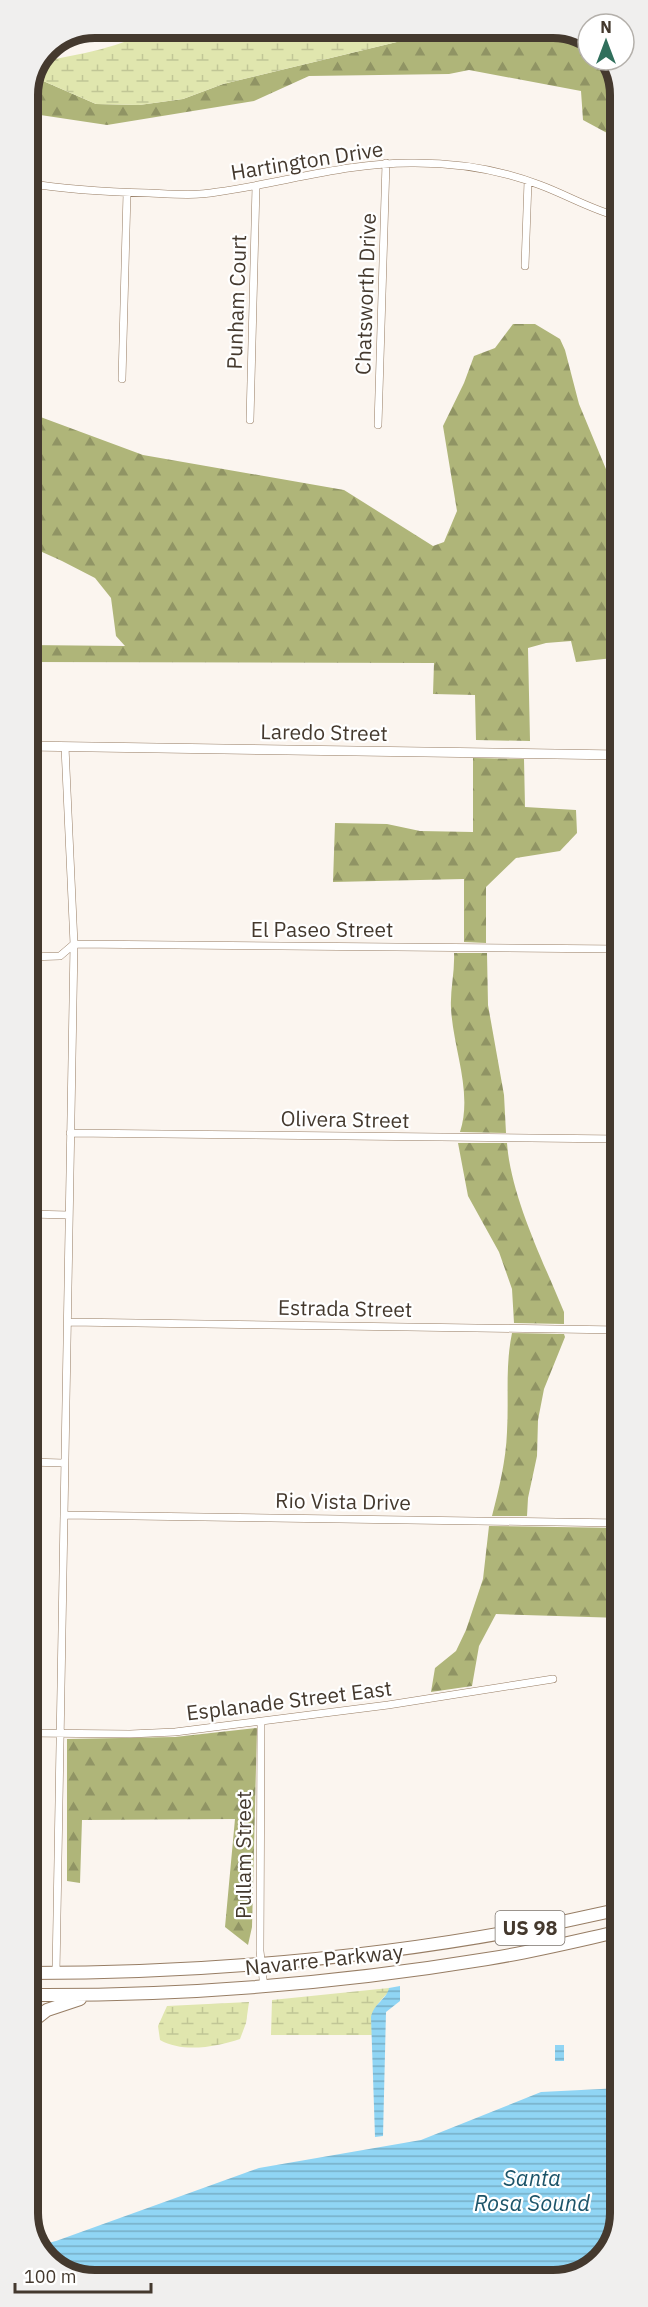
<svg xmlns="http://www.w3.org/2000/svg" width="648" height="2307" viewBox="0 0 648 2307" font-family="'IBM Plex Sans',sans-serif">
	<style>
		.forest { fill: url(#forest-firs) }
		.wetland { fill: url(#wetland-marsh) }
		.water { fill: url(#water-rules) }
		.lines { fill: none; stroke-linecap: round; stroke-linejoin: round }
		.minor-casing { stroke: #977d64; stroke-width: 8 }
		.tertiary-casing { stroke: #977d64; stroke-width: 10 }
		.trunk-casing { stroke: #977d64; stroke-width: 14 }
		.minor { stroke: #fff; stroke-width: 7 }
		.tertiary { stroke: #fff; stroke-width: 9 }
		.trunk { stroke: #fff; stroke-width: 12 }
		.labels { text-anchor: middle; stroke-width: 4.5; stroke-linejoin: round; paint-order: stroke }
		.shield { fill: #fff; stroke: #7c746d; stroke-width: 1.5 }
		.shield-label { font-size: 20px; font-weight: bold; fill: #44392e }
		.street-label { font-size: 21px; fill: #44392e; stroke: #fff }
		.water-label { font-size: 22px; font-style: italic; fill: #1c5469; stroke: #fff }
		.rim { fill: none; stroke: #44392e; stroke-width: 8 }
	</style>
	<defs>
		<pattern id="forest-firs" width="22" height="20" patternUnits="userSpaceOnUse" patternTransform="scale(1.5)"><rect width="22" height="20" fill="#afb579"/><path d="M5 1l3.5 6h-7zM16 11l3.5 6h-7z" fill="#909464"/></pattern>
		<pattern id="wetland-marsh" width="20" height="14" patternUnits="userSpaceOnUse" patternTransform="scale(1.5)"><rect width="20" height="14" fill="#e0e6ae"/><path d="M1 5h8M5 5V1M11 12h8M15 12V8" fill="none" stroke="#c1c696"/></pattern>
		<pattern id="water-rules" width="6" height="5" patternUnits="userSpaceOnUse" patternTransform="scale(1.5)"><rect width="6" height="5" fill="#90d5f4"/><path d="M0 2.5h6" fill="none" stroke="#77aec6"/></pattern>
	</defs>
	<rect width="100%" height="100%" fill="#fbf5ef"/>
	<!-- forest -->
	<path class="forest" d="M486,27L562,28L588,39V60H607L620,81V140L583,120L581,91L469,70L449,74L309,76L254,101L107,125L27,113V94L34,77L96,104L139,105L183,99L223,84L405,40L458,41Z
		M513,324H535L560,339L565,350L579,404L620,503V744H615L613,658L576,662L571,641L546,643L528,648L530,741L476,740L475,695L433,694L434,663L27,662V645L125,646L116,636L111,598L95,578L62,561L31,547L27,543V412L143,455L344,490L433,546L444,542L457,511L443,426L464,383L474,356L495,348Z
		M473,758L524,759L525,807L576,810L577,833L560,851L516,858L486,887V943L464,942V879L333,882L335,823L387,824L420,831L473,832Z
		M454,953H487L488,1005L504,1095L506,1133L460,1132C473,1092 453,1049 451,1008C450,990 455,971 454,953Z
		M458,1143H507C511,1197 543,1261 564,1312V1324L514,1323L512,1289L499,1252L468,1196Z
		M512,1333L564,1334L565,1337L544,1389L538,1420L537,1456L528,1498L527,1516H492C499,1489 506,1460 507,1432C509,1398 505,1367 512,1333Z
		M489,1526L621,1528V1618L496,1614L479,1646L472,1686L431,1692L435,1668L456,1651L466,1630L483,1579Z
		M257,1728L252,1927L248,1945L225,1927L235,1819L82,1820L80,1883L67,1881V1739L175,1737Z"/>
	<!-- wetland -->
	<path class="wetland" d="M156,27H486L458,41L405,40L223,84L183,99L139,105L96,104L34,77L41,62C79,54 122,48 156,27Z
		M389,1988V1992C373,2007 371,2014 372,2035H271L272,2000Z
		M249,2002L246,2023L240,2039C216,2047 183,2053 160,2040L158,2026L167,2006Z"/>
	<!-- water -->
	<path class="water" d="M400,1986V2001L386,2012L383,2136L375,2137L371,2017C374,2003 387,1999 389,1988Z
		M555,2045H564V2061H555Z
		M621,2088V2213L604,2257L567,2279L90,2280L50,2263L40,2245L56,2241L259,2168L421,2140L541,2092Z"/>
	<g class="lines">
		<defs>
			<path id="minor" d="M27,183C68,190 108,192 149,193C172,194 195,196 217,192C283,183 348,162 415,163C456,163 501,170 540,185C567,195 592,210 620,217
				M525,266L528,181
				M122,379L127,193
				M250,420L256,186
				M378,425L386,163
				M28,957L60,956L74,944L620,949
				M70,1133L620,1139
				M28,1214L69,1215
				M69,1322L620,1330
				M28,1462L64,1463
				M65,1515L621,1523
				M261,1722L260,1951L264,1988
				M28,1733L130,1734L175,1732L388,1705L553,1679
				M56,1973L74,944L65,747"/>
			<path id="tertiary" d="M27,746L620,755"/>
			<path id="trunk" d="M28,1973C228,1973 426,1954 621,1909
				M28,1995C182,1996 335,1984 487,1959C532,1952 576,1941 621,1931
				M28,2025L47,2010L80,1999"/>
		</defs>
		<!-- minor casing -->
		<use href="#minor" class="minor-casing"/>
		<!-- tertiary casing -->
		<use href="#tertiary" class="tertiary-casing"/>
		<!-- trunk casing -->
		<use href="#trunk" class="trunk-casing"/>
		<!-- minor -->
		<use href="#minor" class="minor"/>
		<!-- tertiary -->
		<use href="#tertiary" class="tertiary"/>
		<!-- trunk -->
		<use href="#trunk" class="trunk"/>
	</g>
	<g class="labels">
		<!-- shield labels -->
		<rect class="shield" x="495.5" y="1911" width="69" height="34" rx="4.5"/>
		<g class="shield-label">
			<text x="530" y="1935">US 98</text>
		</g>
		<!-- street labels -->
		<g class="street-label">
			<text transform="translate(307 161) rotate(-9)" y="7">Hartington Drive</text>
			<text transform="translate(366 294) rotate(-88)" y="7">Chatsworth Drive</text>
			<text transform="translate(237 302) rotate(-88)" y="7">Punham Court</text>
			<text transform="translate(324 733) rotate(1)" y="7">Laredo Street</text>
			<text x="322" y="937">El Paseo Street</text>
			<text transform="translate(345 1120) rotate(1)" y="7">Olivera Street</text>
			<text transform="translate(345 1309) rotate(1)" y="7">Estrada Street</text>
			<text transform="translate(343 1502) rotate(1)" y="7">Rio Vista Drive</text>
			<text transform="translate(289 1701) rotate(-7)" y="7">Esplanade Street East</text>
			<text transform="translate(244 1855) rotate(-90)" y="7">Pullam Street</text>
			<text transform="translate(324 1960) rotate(-6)" y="7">Navarre Parkway</text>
		</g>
		<!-- water labels -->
		<g class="water-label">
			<text x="532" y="2186">Santa<tspan x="532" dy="25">Rosa Sound</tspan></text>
		</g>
	</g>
	<!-- crop -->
	<path d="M0 0H648V2307H0ZM95 38H553A57 57 0 0 1 610 95V2213A57 57 0 0 1 553 2270H95A57 57 0 0 1 38 2213V95A57 57 0 0 1 95 38Z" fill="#f0efee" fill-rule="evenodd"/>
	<path class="rim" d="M95 38H553A57 57 0 0 1 610 95V2213A57 57 0 0 1 553 2270H95A57 57 0 0 1 38 2213V95A57 57 0 0 1 95 38Z"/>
	<!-- north arrow -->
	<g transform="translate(606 42)"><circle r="28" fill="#ffffff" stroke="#b4b0ab" stroke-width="1.5"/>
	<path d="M0-4.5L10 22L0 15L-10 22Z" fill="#306f5c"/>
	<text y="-9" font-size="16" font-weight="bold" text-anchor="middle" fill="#44392e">N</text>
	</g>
	<!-- scale -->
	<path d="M15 2283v9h136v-9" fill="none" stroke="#44392e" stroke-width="3"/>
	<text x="24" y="2283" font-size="18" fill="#44392e" stroke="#ffffff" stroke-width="4.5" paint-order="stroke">100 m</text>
</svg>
